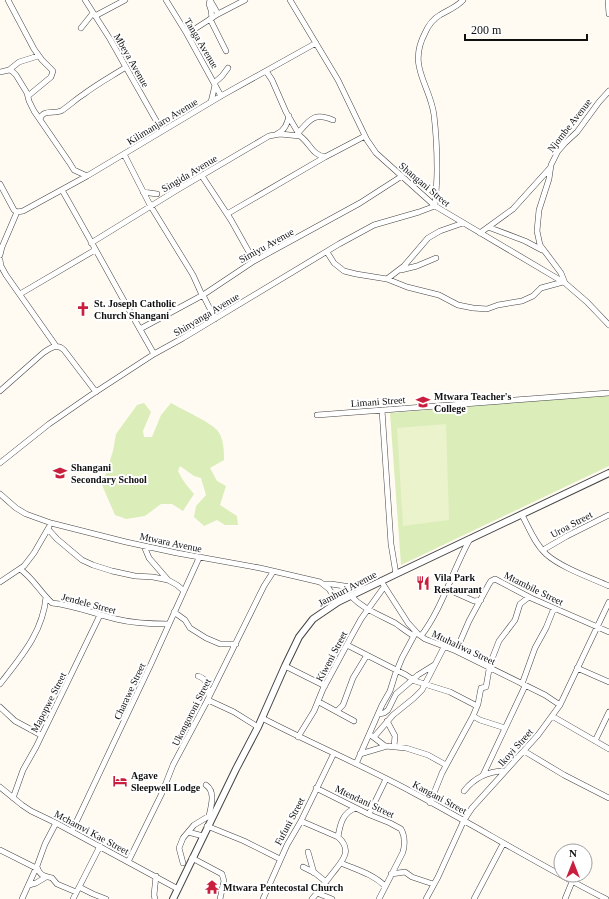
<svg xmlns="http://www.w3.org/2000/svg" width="609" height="899" viewBox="0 0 609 899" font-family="Georgia,serif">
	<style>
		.green { fill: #dbedb9 }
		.pitch { fill: #ebf3cc }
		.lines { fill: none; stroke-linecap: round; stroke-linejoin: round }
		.minor-casing { stroke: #434343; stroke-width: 6 }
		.tertiary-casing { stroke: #434343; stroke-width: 8 }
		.minor { stroke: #fff; stroke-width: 5 }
		.tertiary { stroke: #fff; stroke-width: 6 }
		.labels { text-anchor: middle; stroke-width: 4; stroke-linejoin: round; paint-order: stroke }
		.street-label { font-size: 10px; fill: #101010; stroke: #fff }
		.poi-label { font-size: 10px; font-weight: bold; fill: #101010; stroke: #fff; text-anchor: start }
	</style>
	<rect width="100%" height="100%" fill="#fffbf3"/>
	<!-- green -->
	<path class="green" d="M609,395V466L401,565L390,413Z
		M144,403L151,412L143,431L144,437H152L161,415L171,403C183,410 210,422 217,430C224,438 224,451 224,460L210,468L217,481L226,486L220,505L237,516L238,525H225L217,520L204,526L194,517L196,506L206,495L201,478L194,476L180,466L178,471C182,480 188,487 194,494L183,511L172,504H161L145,516L126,519L115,515L102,485L113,451L116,434L137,405Z"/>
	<!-- pitch -->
	<path class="pitch" d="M446,424L449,520L403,526L397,428Z"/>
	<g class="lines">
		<defs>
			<path id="minor" d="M8,0L34,49L42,60L53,71L51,77L28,96
				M85,0L110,39L162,131
				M166,0L187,34L221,96
				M210,0L209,4L211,10L212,18
				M210,0L218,14
				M290,0L338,80L367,140L376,153L435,206L565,283L587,302L609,325
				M608,0L609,14
				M95,16L125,0
				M210,19L226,51
				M81,28L93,13
				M187,34L218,14L245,0
				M9,70L19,62L38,56
				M266,71L272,80L286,112L300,136
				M0,72L9,70L12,71L16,75L27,93L29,101L34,111L69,162L74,170L87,176
				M214,83L222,76L228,68
				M211,102L215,85
				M40,119C43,109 53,114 61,111C69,106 76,99 84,94C97,84 112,76 126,67
				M299,132C310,119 315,112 333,120
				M277,134C285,130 287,124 289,116
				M124,154L150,205L193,275L202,295
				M202,176L231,220L254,261
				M0,184L14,210L17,212
				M62,190C93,244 123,300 154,354
				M143,192L157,194
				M435,206C436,194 437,181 437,169C437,151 436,132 434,115C430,84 407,67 425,33C428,26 433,19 440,15C448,10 457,7 463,0
				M17,212L23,211L87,176L221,96L316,43
				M227,214L325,157L365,136
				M488,227L525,241L542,250
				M480,233L513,209L550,168
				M91,243L177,190L269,136L280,134L300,136C310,143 312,155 325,157
				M327,252L334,263L344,271L356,274L387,279L407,287L439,295L458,305L473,308L487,309L498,305L522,301L533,296L541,288L563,282
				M0,255L2,247L17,212
				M0,260L1,266L6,275L56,346
				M401,270L417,266L436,258
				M387,279L404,266L428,238L440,231L463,223
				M565,283L561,273L540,245L537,231L539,210L549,179L551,165L558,151L565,143L577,132L599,102L609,91
				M20,294L95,250
				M203,295L215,319
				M140,329L203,295L254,261L360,203L402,176
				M0,391L43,353C50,348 57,343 64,350L96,392
				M382,410L391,544L396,574
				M317,415L609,393
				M0,463L49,424L91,395L154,354L183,338L339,244L374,225L419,212L435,206
				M0,494L16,508L26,514L51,523L126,542L177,553L260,568L320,582L329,589L338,602
				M522,515C529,528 535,544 546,554C560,567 591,578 609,586
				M48,529L57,539L82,560L93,565L112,571L135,576L153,577L168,580L177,585L184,591
				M144,546L149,558L168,580
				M543,550L567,536L609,515
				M20,569C33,578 40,592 52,603C74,605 94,614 116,619C132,623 152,624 169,624
				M381,581L408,623L418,634L425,639L456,651L545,695L560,705
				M0,582L24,566L34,553L49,527
				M324,584H331L364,589
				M447,589L474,601L481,600
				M351,596C363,609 380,615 395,623C401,627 407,632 414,636
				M174,612L185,620L190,628L206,638L220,644H236
				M421,636C443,607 452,571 470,539
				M347,645L406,675L415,681L450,692L477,706
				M456,651L469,621L489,584L491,581L495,579L531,598L609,632
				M285,666L325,686
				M577,668L609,682
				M198,676C208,679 208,688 209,697
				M0,684C21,657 43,632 46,597
				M522,684L535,648L546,628L554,608
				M208,700L234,712L258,727
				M319,702L354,721
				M0,707L15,721L41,735
				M337,711L343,705L353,678L367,655
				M378,714L384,713L388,710L396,694L418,675L434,665
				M473,716L480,720L505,728
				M552,716L609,749
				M262,718C312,744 364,766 414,793C479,828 541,866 606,899
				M387,721L395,736L394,746
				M372,736L385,746L406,748L428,755L446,765
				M298,737L314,711L323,689L351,637L361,619L384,587
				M374,737L393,715L414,698L422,690L444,647
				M595,741L609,712
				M524,751L564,775L609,798
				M360,754L387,746
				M356,764L382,705L390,691L395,675L402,658L416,632
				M483,775L525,686
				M0,787L22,805L31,811L56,823L178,889
				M316,788L370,815L390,823L401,829C405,836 405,844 403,852L379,899
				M464,791C475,777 488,771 505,771
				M13,798L23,770L36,747L100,615
				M430,803L442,773L473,716L478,704L481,688L486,687L490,664L499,641L515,620L520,604L529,597
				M369,814L386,779
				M301,821L338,837C354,851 341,862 332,874C325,883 319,891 312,899
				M207,826L244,841L280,859
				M72,831L151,664L199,558
				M188,832L203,836
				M338,837C340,824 343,812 356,808
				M0,850L36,868
				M308,852L314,873
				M192,858L222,874L224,881L220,899
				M128,862L162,793L173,765L206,703L264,586L273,572
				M183,863L179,848L183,838L194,825L209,816C211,806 216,792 206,785
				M341,863C357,870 373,874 385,886
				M37,867C40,876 44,876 52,878L57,884L76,892
				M303,867L315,873L326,882
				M391,874L405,872L412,877L433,884
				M29,885L36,883L46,877
				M79,887L93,894L106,899
				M317,893L332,899
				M22,899L37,866L45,844L56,823
				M73,899L100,846
				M155,899L154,895L156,876
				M263,899L287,845L301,821L334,753
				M426,899L438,877L464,820L472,808L538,735L560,705L609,602
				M474,899L503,844
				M565,899L572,882"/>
			<path id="tertiary" d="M173,899L236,769L258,727L285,666L299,637L313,619L338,602L396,574L609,473"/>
		</defs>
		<!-- minor casing -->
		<use href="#minor" class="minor-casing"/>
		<!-- tertiary casing -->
		<use href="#tertiary" class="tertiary-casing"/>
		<!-- minor -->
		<use href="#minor" class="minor"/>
		<!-- tertiary -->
		<use href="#tertiary" class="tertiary"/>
	</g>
	<!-- icons -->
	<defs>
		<symbol id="church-bare" viewBox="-9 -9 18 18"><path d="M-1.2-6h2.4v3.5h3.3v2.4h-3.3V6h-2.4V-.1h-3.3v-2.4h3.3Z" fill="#ca1e3e" stroke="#fff" stroke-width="2.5" paint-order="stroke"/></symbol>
		<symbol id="university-bare" viewBox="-9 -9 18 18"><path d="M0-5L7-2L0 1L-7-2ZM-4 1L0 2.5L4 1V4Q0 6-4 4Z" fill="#ca1e3e" stroke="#fff" stroke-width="2.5" paint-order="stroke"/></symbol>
		<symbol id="school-bare" viewBox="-9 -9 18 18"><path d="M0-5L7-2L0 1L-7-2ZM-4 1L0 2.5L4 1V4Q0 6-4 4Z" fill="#ca1e3e" stroke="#fff" stroke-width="2.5" paint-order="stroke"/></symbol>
		<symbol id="restaurant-bare" viewBox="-9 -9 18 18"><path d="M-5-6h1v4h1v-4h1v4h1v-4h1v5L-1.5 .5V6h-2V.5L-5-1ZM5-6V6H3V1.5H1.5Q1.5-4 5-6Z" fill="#ca1e3e" stroke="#fff" stroke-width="2.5" paint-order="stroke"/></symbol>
		<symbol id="hotel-bare" viewBox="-9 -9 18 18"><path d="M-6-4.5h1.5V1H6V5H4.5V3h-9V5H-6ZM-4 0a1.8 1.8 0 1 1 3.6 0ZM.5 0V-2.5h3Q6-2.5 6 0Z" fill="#ca1e3e" stroke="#fff" stroke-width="2.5" paint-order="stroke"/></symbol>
		<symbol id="temple-bare" viewBox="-9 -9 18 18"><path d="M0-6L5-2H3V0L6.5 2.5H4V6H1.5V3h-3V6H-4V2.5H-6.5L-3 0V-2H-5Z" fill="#ca1e3e" stroke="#fff" stroke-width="2.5" paint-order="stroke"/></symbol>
	</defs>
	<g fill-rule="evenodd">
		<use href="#church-bare" x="73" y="299" width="20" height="20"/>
		<use href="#university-bare" x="413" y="392" width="20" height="20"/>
		<use href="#school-bare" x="50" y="463" width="20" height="20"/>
		<use href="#restaurant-bare" x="413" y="573" width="20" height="20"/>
		<use href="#hotel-bare" x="110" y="771" width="20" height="20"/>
		<use href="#temple-bare" x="202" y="877" width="20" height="20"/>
	</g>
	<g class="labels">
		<!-- street labels -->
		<g class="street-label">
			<text transform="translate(202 43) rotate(59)" y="4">Tanga Avenue</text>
			<text transform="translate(132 60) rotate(60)" y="4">Mbeya Avenue</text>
			<text transform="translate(162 121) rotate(-31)" y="4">Kilimanjaro Avenue</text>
			<text transform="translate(569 125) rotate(-52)" y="4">Njombe Avenue</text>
			<text transform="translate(189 173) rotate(-31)" y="4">Singida Avenue</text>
			<text transform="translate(425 184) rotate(40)" y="4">Shangani Street</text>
			<text transform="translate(266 245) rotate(-29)" y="4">Simiyu Avenue</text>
			<text transform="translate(206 314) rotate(-31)" y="4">Shinyanga Avenue</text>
			<text transform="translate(378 401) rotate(-4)" y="4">Limani Street</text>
			<text transform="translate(571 524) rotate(-28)" y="4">Uroa Street</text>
			<text transform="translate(171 542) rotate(12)" y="4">Mtwara Avenue</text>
			<text transform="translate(347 588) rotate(-28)" y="4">Jamhuri Avenue</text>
			<text transform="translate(534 588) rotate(26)" y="4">Mtambile Street</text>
			<text transform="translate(89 603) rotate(15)" y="4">Jendele Street</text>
			<text transform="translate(464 647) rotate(25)" y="4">Mtuhaliwa Street</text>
			<text transform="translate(331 656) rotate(-62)" y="4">Kiweni Street</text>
			<text transform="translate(129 691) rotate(-65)" y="4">Charawe Street</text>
			<text transform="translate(48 702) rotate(-63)" y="4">Mapopwe Street</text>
			<text transform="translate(191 712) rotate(-63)" y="4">Ukongoroni Street</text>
			<text transform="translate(515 747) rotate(-48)" y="4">Ikoyi Street</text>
			<text transform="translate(440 797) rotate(28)" y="4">Kangani Street</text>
			<text transform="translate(365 801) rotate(25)" y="4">Mtendani Street</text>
			<text transform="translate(289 821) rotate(-62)" y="4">Fufuni Street</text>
			<text transform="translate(92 832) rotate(28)" y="4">Mchamvi Kae Street</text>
		</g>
		<!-- poi labels -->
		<g class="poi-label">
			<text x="94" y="307">St. Joseph Catholic<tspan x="94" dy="12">Church Shangani</tspan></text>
			<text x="434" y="400">Mtwara Teacher's<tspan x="434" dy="12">College</tspan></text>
			<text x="71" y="471">Shangani<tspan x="71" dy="12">Secondary School</tspan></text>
			<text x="434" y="581">Vila Park<tspan x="434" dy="12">Restaurant</tspan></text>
			<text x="131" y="779">Agave<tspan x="131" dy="12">Sleepwell Lodge</tspan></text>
			<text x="223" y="891">Mtwara Pentecostal Church</text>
		</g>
	</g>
	<!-- north arrow -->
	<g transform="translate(573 863)"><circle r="19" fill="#ffffff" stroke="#9f9f9f"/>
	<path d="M0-3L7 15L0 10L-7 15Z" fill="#ca1e3e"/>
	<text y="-6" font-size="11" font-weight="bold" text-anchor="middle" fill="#101010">N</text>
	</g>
	<!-- scale -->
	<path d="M465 34v6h122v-6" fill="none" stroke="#101010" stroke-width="2"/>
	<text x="471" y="34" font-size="12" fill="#101010" stroke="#ffffff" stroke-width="3" paint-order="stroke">200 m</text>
</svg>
